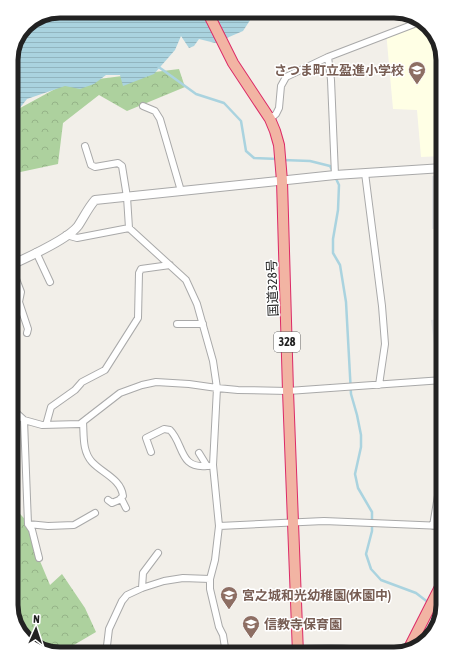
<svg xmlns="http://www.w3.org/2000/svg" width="454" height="665" viewBox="0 0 454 665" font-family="'Asap Condensed','Noto Sans JP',sans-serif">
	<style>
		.education { fill: #ffffe5 }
		.forest { fill: url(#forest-crowns) }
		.parking { fill: #e2e2e2 }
		.water { fill: url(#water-rules) }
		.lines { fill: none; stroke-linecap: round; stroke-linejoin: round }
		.stream { stroke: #aad3df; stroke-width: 2.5 }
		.minor-casing { stroke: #a9a9a9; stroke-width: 8 }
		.tertiary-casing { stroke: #a9a9a9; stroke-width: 10 }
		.trunk-casing { stroke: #dc2a67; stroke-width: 12 }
		.minor { stroke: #fff; stroke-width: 6 }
		.tertiary { stroke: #fff; stroke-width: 8 }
		.trunk { stroke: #f2b4a3; stroke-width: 10 }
		.labels { text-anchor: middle; stroke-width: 3; stroke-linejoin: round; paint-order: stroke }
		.shield { fill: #fff; stroke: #646464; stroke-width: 1 }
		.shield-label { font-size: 12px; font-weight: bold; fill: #222 }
		.education-label { font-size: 13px; font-weight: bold; fill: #785e54; stroke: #fff; text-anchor: start }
		.street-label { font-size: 13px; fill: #222; stroke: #fff }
		.rim { fill: none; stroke: #222; stroke-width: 5 }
	</style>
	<defs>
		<pattern id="forest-crowns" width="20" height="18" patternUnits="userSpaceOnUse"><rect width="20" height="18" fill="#add19e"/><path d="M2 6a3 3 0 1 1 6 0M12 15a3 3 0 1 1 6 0" fill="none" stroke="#95b388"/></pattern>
		<pattern id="water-rules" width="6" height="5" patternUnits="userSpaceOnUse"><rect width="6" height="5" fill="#aad3df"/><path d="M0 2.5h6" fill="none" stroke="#92b5bf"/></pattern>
	</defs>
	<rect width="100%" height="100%" fill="#f2efe9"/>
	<!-- education -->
	<path class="education" d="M419,18L437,36L443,60V156L421,157L417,110L393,109L386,31Z"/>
	<!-- forest -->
	<path class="forest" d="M179,69L185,87L127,111L99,95L63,123L58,164L11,174V113L66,83Z
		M11,504L32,527L37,554L50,585L62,574L85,608L96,632L67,649L66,654H57L33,646L22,634L26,629L15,619L11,605Z"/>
	<!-- parking -->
	<path class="parking" d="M432,176H443V228L432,229Z
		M443,319V375L438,376L431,320Z"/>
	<!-- water -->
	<path class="water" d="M60,11H256L243,31L215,43L199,39L194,46L189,48L181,36L175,50L154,74L123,86L120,75H106L94,84L80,89L65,86L27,99L19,109L11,108V56L27,23L37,20L39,21L43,17Z"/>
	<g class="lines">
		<!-- stream -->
		<path class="stream" d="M156,65L196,94L224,103L241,121L246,151L254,158L278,159
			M283,160L310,161L330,166L339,185L338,210L333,239V253L340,265L346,302L351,394L357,415L361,435V447L355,474L358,488L372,512V531L366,554L371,569L381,580L416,593L429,603
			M433,606L440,615"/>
		<defs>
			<path id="minor" d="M328,57L331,80L335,175
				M143,106L155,111L160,119L181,191
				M270,119L276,114L279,108L281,86L286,77L328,57L422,21
				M85,146L91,165L95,167L118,163L122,166L127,197L129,228L186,280L197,304L213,361L217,388L213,465L219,526L215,560L210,579V589L219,627L223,635L226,654
				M365,173L382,306L385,344L379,385
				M66,235L77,238L129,228
				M36,252L50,282
				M11,266L21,292L19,302L28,329L27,333
				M177,324H203
				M11,408L24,420L42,425L80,424L120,393L142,385L156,382L189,384L217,388L238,390L288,391L443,380
				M24,420L28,524L32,530L39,558
				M83,422C84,435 82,451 92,462C102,473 121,479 123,496L119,500L112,503L108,500
				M46,425L51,407L75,390L82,382L105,370L138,318L139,273L141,269L170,265
				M151,452L146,438L164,429L170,430C184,444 179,469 207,466
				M199,453L207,466H209
				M121,498L126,508
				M28,524L48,526L74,525L95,513
				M219,526L324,521L443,526
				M433,526L443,465
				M142,588L143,573L158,553
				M298,649C328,648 356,647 385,654
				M106,654L109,629L122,601L127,595L142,588L164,581L183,578L210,579"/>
			<path id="tertiary" d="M11,265C28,257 67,240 78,226C84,217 88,208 95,200L335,175L443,168"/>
			<path id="trunk" d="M207,11L233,63L270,119L275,131L279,145L282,181L288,391L298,654
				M408,650L443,581"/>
		</defs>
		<!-- minor casing -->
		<use href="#minor" class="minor-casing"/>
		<!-- tertiary casing -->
		<use href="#tertiary" class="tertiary-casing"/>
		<!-- trunk casing -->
		<use href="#trunk" class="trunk-casing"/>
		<!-- minor -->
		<use href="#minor" class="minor"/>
		<!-- tertiary -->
		<use href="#tertiary" class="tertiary"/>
		<!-- trunk -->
		<use href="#trunk" class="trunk"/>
	</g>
	<!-- icons -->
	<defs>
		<symbol id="school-pin" viewBox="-11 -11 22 30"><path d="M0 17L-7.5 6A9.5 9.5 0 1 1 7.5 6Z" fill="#8d6e63" stroke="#fff"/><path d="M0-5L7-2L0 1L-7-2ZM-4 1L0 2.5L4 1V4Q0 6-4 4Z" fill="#fff"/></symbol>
	</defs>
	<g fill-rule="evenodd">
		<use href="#school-pin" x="407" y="60" width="20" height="27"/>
		<use href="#school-pin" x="219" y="585" width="20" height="27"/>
		<use href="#school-pin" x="241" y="614" width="20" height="27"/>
	</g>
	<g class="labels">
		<!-- shield labels -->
		<rect class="shield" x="274" y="332" width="26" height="20" rx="3"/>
		<g class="shield-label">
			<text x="287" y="346">328</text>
		</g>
		<!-- education labels -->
		<g class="education-label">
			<text x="404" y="75" text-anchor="end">さつま町立盈進小学校</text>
			<text x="242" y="600">宮之城和光幼稚園(休園中)</text>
			<text x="264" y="629">信教寺保育園</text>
		</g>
		<!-- street labels -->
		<g class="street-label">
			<text transform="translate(272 288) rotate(-92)" y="5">国道328号</text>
		</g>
	</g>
	<!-- crop -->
	<path d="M0 0H454V665H0ZM60 18H394A42 42 0 0 1 436 60V605A42 42 0 0 1 394 647H60A42 42 0 0 1 18 605V60A42 42 0 0 1 60 18Z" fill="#fff" fill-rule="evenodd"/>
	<path class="rim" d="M60 18H394A42 42 0 0 1 436 60V605A42 42 0 0 1 394 647H60A42 42 0 0 1 18 605V60A42 42 0 0 1 60 18Z"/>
	<!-- north arrow -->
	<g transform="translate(36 629) rotate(3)" stroke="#ffffff" stroke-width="3" paint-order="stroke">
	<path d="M0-3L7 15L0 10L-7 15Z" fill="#222222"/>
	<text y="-6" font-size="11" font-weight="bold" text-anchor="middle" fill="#222222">N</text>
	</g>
</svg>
